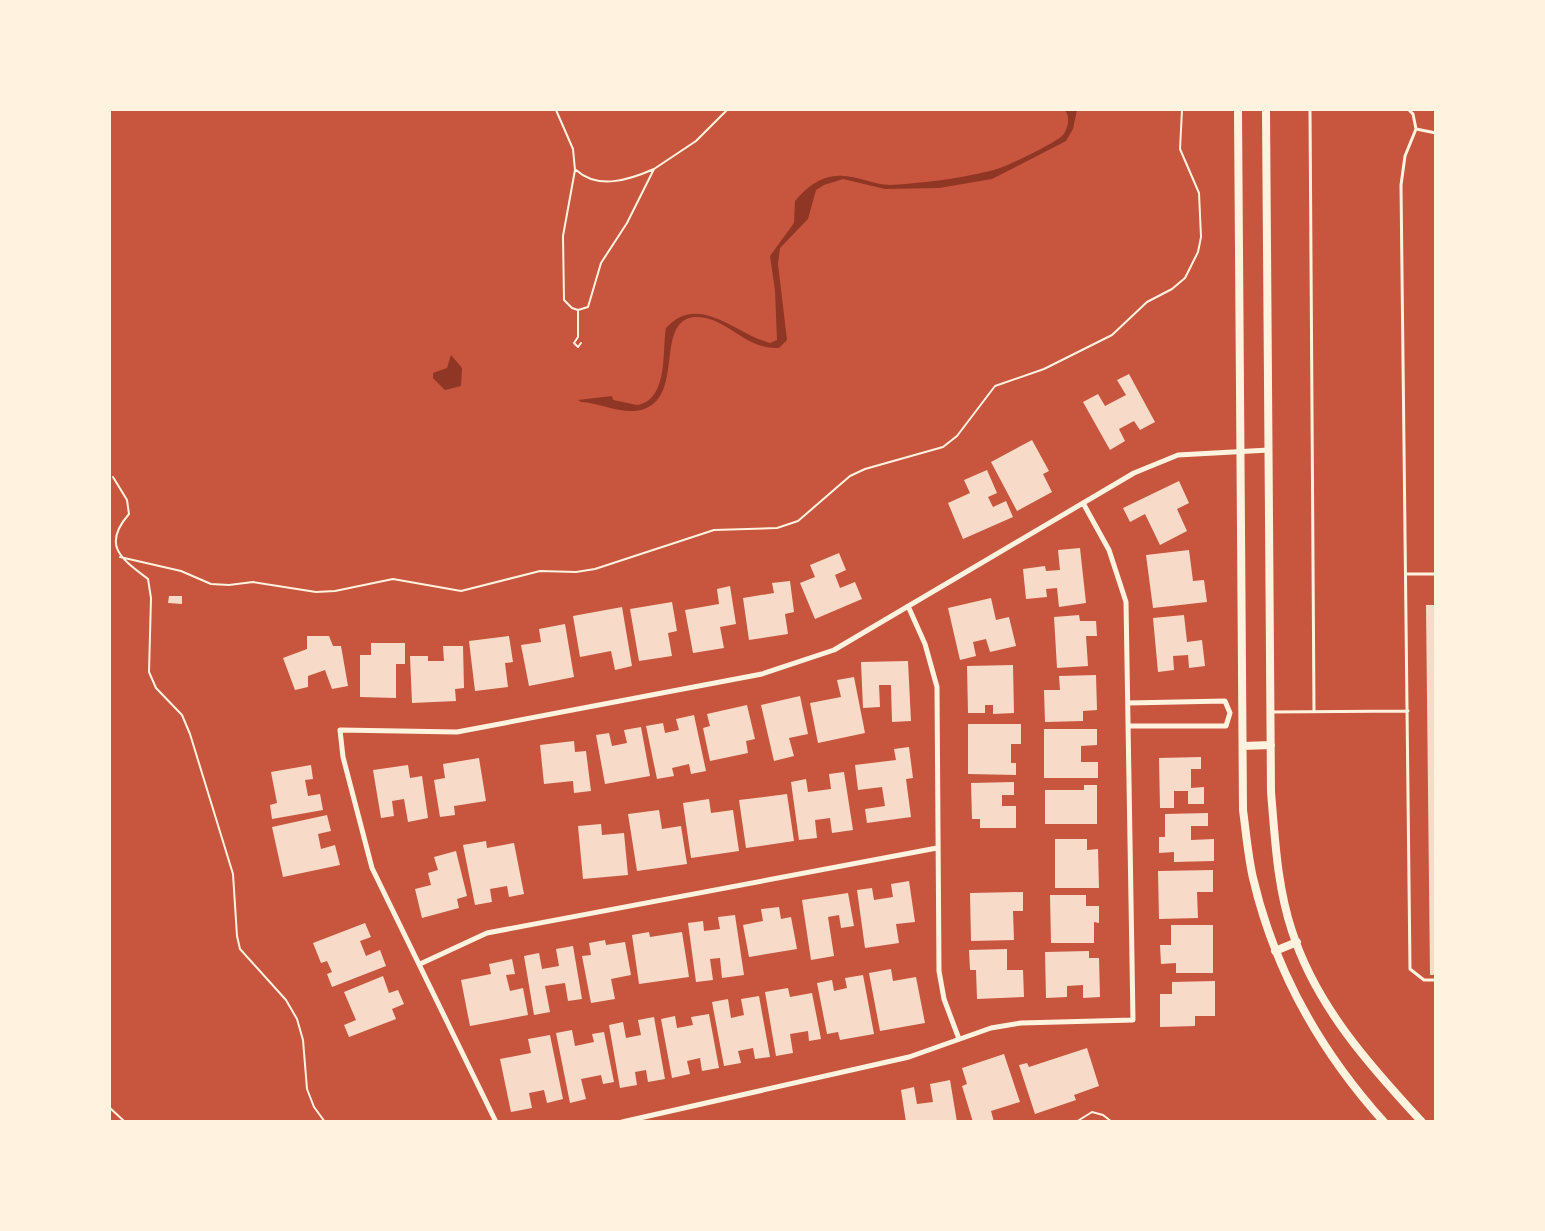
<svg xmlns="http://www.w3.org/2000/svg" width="1545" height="1231" viewBox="0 0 1545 1231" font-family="'Exo 2',sans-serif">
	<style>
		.water { fill: #8f3625 }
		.building { fill: #f7dbc8 }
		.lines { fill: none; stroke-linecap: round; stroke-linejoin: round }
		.path { stroke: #fff3e0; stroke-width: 2 }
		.service { stroke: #fff3e0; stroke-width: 3 }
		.minor { stroke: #fff3e0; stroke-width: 5 }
		.secondary { stroke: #fff3e0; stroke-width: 8 }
	</style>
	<rect width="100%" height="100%" fill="#c8553d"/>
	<!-- water -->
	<path class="water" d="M1065,110H1077L1073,129L1066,141L992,179L939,188L885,189L843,179L824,185L816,190L808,219L780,248L778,264L787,340L779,348C744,350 727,316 695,317C654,320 685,395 644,409C624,416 601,403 581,402L578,400L612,396L613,400L637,405C669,400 662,350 666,328C698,292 736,334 770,343L777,340L775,290L770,256L794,223L795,201C806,188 819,177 836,176C855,174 872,185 890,185C924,183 957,179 990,171C1002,169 1056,143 1063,135C1069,127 1070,117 1065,110Z
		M451,355L462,368L461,386L445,390L433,378V373L447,368Z"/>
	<!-- building -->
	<path class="building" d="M1129,374L1155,422L1140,430L1134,421L1119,429L1125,441L1110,450L1083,402L1098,394L1105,406L1126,395L1117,380Z
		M1032,440L1049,471L1043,474L1052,492L1017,511L991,462Z
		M987,470L997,493L988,497L993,507L1006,501L1013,517L963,539L948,503L970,493L964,480Z
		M1179,481L1189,503L1177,509L1187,531L1160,545L1145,514L1130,522L1123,508Z
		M1080,548L1086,603L1059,607L1057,588L1046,589L1047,597L1026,599L1023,569L1045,566L1046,571L1060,570L1058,550Z
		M1189,550L1193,581L1204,580L1207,602L1153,608L1146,555Z
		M839,553L846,570L835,575L840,588L855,582L862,599L815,619L800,583L815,577L810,565Z
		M790,581L794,612L785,614L788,634L749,640L743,598L774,593L772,583Z
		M730,586L736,624L720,627L724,648L693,653L685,610L719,604L717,589Z
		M169,596H182V604L168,603Z
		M991,598L996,620L1009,617L1016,646L990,652L986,639L973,642L976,656L960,660L948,608Z
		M672,602L677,631L668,633L672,656L639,661L630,609Z
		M1426,605H1436V975H1430Z
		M622,607L632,666L615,670L611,651L580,657L573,616Z
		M1079,615L1080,621H1096L1097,636H1086L1088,666L1057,668L1054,617Z
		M1184,615L1187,642L1202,640L1205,666L1189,668L1188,655L1173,656L1174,670L1158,672L1153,618Z
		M565,624L574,677L529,686L521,645L541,642L539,629Z
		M307,636H329L333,646H341L348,686L332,689L325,670L308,676V687L295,690L283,658L307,649Z
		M509,636L513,662L505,663L508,687L475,691L469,641Z
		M371,643H405V664H396V698L360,697V655H371Z
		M443,646H463L464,688L455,689L456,701L412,703L410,656H428V661H444Z
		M908,661L911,721L892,722L891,685H879L880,707L863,708L861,662Z
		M1013,665L1014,713L993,714V705H985V713H968L967,666Z
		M1096,675L1097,710L1083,711V721L1045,722L1044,690H1060L1059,676Z
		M854,677L865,733L818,743L810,703L841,697L837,680Z
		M800,696L808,734L789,738L794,756L774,761L761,705Z
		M747,705L755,739L746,741L748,753L710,761L703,728L710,726L707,714Z
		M694,715L706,771L691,774L689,764L672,768L674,776L657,779L646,726L663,723L665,733L679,730L676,719Z
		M968,724H1021V744H1011V763H1016V775L968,774Z
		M641,727L650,776L605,784L596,735L609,733L612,746L627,743L624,730Z
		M1044,729H1097V745L1081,746V762H1098V778H1044Z
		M574,741L575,752L586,751L591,791L574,793L573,781L544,784L540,745Z
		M909,747L913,778L906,779L911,817L867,823L865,809L885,806L882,787L858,790L855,765L896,760L894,749Z
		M1201,757V769H1191V788L1204,787V804H1188V791H1174V808H1160L1159,758Z
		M479,758L486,801L454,806L455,815L440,817L434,780L445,778L443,764Z
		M311,765L313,779L305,780L308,796L320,794L323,810L272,819L270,805L277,803L271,772Z
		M408,765L410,778L422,776L428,818L408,822L404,799L392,801L394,816L381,818L373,770Z
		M844,772L853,830L832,833L830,818L815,820L817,838L799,840L791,782L806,779L808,792L831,789L829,774Z
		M1014,782V795H1002V806H1016V828H980V819H972L971,783Z
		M1084,785H1097V824H1045V790H1084Z
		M787,794L794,841L746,848L739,800Z
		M709,799L711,813L733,810L739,851L691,858L683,803Z
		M659,810L662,829L681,826L687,864L637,871L628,814Z
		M1208,813V826H1191V840L1214,839V861L1174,862V852L1159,853V837H1165V814Z
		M327,815L331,831L318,834L321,849L335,845L340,865L283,877L272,827Z
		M601,824L602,835L624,833L628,875L583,879L578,826Z
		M1055,839H1087V850L1098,849L1099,888H1055Z
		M486,841L487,848L514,843L524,894L509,897L507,886L490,889L492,902L475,905L463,845Z
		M456,851L467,896L457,899L459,908L422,918L415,889L431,885L428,873L438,870L434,857Z
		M1213,870V892H1197L1198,918L1159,919L1158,871Z
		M909,881L915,922L896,924L899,943L865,948L857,890L872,888L874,900L893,897L891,884Z
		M1023,892V911H1013L1014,940L971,941L970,893Z
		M848,893L854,926L841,928L839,915L828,917L834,956L811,960L802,900Z
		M1050,895H1086V906H1099V923L1094,922V943H1051Z
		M779,907L781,919L791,917L797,949L749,957L743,925L763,921L761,909Z
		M735,915L744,975L722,978L720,958L710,959L713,980L696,982L688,923L703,921L704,931L720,929L718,917Z
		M365,923L371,937L360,941L366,956L380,950L386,966L332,987L327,974L332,972L327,961L321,963L313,943Z
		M1171,925H1213V973H1176V963L1161,964L1160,945H1171Z
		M649,932L650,937L682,932L689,977L639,984L632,935Z
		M605,940L606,945L625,942L631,975L611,979L615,999L591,1003L582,956L591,955L589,943Z
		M573,946L582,999L568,1001L565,983L545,986L550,1012L534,1015L524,956L539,953L542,969L559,966L556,949Z
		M1007,949V970H1023L1024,997L977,999L976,970H970L969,950Z
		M1089,951V958H1099L1100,997L1083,998V985L1067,986V997L1046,998L1045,952Z
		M512,959L515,974L506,975L510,991L523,988L528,1015L470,1026L461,980L491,974L489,964Z
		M891,969L893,981L916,977L925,1023L880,1031L869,973Z
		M863,975L874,1034L840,1040L838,1032L827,1034L817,983L832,980L834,991L847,988L845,978Z
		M383,976L389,993L398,990L404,1004L392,1009L396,1019L349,1037L344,1025L356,1020L344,992Z
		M1215,981V1016H1195V1026L1160,1027V994H1172V982Z
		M788,988L790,997L812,993L821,1039L809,1041L808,1031L790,1034L793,1053L776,1056L765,992Z
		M759,996L770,1057L755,1059L753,1048L738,1051L741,1063L724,1066L712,1002L728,999L731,1018L744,1015L741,999Z
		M709,1014L719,1068L702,1071L700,1058L687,1061L690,1074L672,1078L661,1019L675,1016L677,1028L693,1025L691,1017Z
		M654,1017L665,1079L648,1082L646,1070L635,1072L637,1085L620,1088L609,1025L623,1022L626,1038L641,1035L638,1020Z
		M572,1030L575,1046L594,1042L592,1034L604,1032L614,1082L603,1084L601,1075L581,1079L586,1099L570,1103L556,1033Z
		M550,1035L563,1099L547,1103L544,1090L529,1093L532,1108L511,1112L500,1059L531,1053L528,1039Z
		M1087,1048L1099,1086L1074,1095L1076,1100L1035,1114L1019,1065L1027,1063L1029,1067Z
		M1004,1054L1020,1102L991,1111L994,1122H973L962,1086L967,1084L962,1068Z
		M950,1080L957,1122H906L901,1090L914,1087L917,1104L933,1102L930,1084Z"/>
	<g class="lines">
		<!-- path -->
		<path class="path" d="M556,110L573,149L575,170L563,236L564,300L572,308L578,310V337L574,343L578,347L581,343
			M576,170C598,190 629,180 654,169
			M578,310L588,307L601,263L627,223L654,169L696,141L727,110
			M113,477L127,500L129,514C101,546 122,559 148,579L151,598L149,672L156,688L182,715L190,734L233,874L237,936L240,949L286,1000L297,1019L303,1040L307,1089L314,1107L325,1122
			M120,557L181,571L211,584L229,585L253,582L316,592L335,591L393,579L461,591L540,571L576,572L595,569L714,530L777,528L798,521L850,476L865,469L943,447L957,436L995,386L1044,369L1112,335L1147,302L1172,289L1185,278L1198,252L1201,237L1199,193L1180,149L1182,110
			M110,1108L125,1122
			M1076,1122L1092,1112L1103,1115L1112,1122"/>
		<!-- service -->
		<path class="service" d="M1310,110L1314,711
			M1409,110L1413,114L1416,129
			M1416,129L1405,156L1401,185L1410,969L1424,980H1436
			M1416,129L1436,133
			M1407,574H1436
			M1272,712L1408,711"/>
		<!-- minor -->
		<path class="minor" d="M908,606L925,644L937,687L939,971L944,999L959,1039
			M1128,703L1225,701L1230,713L1226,726H1128
			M420,964L487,933L937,848
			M496,1122L372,868L343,757L340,730L457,732L762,674L834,650L1134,473L1178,455L1269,450
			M622,1122L909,1057L991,1028L1021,1023L1133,1020L1126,602L1109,550L1083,503"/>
		<!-- secondary -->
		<path class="secondary" d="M1238,110L1243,810C1246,832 1248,856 1253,878C1275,972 1320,1051 1384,1122
			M1266,110L1271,792C1275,838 1277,886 1292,931C1316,1006 1370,1066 1422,1122
			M1243,746L1271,745
			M1275,951L1297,942"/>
	</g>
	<!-- border -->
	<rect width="1545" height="1231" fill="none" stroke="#fff3e0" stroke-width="222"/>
</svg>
